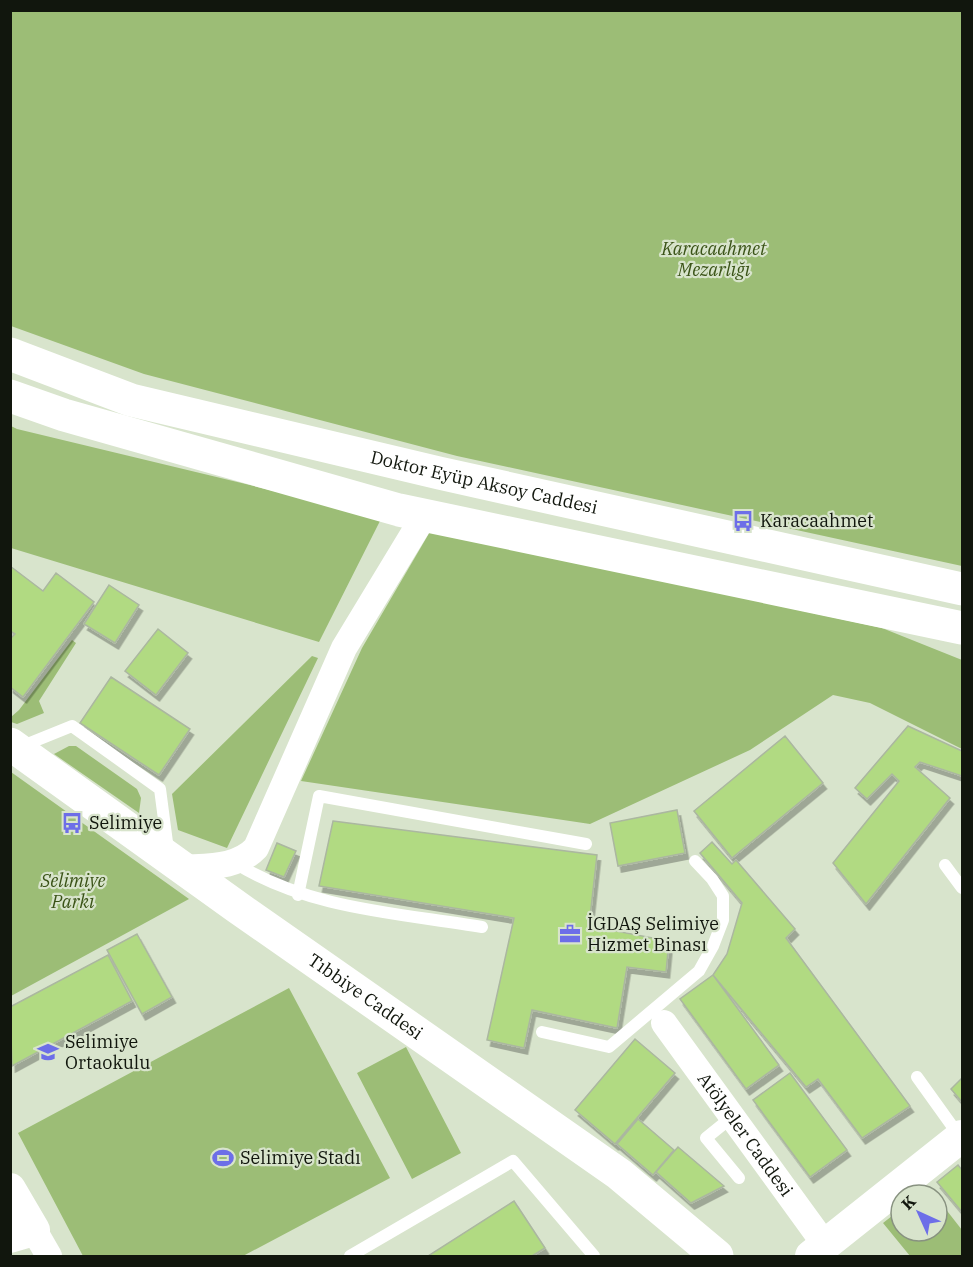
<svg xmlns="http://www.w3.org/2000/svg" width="973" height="1267" viewBox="0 0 973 1267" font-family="'IBM Plex Serif',serif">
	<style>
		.green { fill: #9cbd76 }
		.building { fill: #b1da82; stroke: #abb7a0; stroke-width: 1.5; filter: url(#shadow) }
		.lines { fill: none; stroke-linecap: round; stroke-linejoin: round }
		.service { stroke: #fff; stroke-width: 12 }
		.minor { stroke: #fff; stroke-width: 26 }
		.tertiary { stroke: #fff; stroke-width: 32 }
		.secondary { stroke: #fff; stroke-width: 33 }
		.primary { stroke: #fff; stroke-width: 33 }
		.labels { text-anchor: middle; stroke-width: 4.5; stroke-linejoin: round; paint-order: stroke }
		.park-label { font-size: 18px; font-style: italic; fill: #3a5317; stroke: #d8e4cc }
		.street-label { font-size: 18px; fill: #11160d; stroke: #d8e4cc }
		.poi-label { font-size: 18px; fill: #11160d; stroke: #d8e4cc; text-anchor: start }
	</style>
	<defs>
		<filter id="shadow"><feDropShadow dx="3.5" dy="6" stdDeviation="0" flood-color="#0004"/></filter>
	</defs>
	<rect width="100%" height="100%" fill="#d8e4cc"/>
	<!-- green -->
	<path class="green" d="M10,11H962V566L457,456L144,374L11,326Z
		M11,426L17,429L382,517L319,642L11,548Z
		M431,530L882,628L962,660V749L870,703L833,695L750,750L590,824L301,781L362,648Z
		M72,640L76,643L39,701L44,713L17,724L11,722V717L19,710Z
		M312,656L318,658L227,848L178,830L172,794Z
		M69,746H76L137,789L141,798L139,813L54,754Z
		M11,772L189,899L11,996Z
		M289,988L390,1178L243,1256H83L18,1133Z
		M406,1047L461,1153L412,1179L357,1073Z
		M937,1198L962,1230V1256H910L883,1223L901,1209V1231H937Z"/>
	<!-- building -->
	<path class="building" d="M10,566L43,591L56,573L94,602L23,697L10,687V639L15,634L10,631Z
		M109,585L139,605L115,643L84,624Z
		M158,629L188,653L156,695L125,671Z
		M111,677L190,729L159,775L80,723Z
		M908,726L962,751V776L920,762L915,767L950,798L866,904L833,863L899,781L892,774L867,799L855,788Z
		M785,736L823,783L732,858L694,811Z
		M677,810L685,853L618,866L610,823Z
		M333,821L597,855L589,926L669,941L666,972L627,967L617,1028L532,1010L524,1048L487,1040L514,918L319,886Z
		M712,842L732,864L736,860L795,929L786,938L910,1106L862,1138L818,1079L806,1087L713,975L727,954L742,903L700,853Z
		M277,843L296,851L284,877L266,870Z
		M137,934L172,997L142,1014L107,950Z
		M108,955L132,1001L12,1066L10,1007Z
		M713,975L779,1065L746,1089L680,999Z
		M635,1039L675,1073L615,1144L575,1110Z
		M790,1073L847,1150L810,1177L753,1100Z
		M962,1078V1102L951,1089Z
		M638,1119L674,1150L653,1175L617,1144Z
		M678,1147L724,1186L691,1203L656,1172Z
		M958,1165L962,1170V1212L937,1182Z
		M514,1201L545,1248L532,1256H428Z"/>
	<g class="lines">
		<!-- service -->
		<path class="service" d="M20,747L72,726L160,789L168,850
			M235,863C308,909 398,913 482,927
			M945,865L962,888
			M298,895L319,796L586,844
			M542,1032L609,1047L699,971L713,946L723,920V896L712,879L695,861
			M917,1077L960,1137
			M732,1117L706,1138L739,1178
			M350,1256L513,1161L594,1256"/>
		<!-- minor -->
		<g class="minor">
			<path d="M182,868C209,866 237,868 256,848L344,648L424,516"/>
			<path id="s1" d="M664,1023L826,1246"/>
			<path d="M34,1230L49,1256"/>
		</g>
		<!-- tertiary -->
		<path class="tertiary" d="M10,1189L34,1230L10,1237
			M811,1256L962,1136"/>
		<!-- secondary -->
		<path class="secondary" id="s2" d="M10,744L237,907L619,1174L717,1256"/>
		<!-- primary -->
		<g class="primary">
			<path id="s3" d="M10,354L131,400L439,473L962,589"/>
			<path d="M10,396L64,415L399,510L962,628"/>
		</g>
	</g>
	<!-- icons -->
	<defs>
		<symbol id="bus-bare" viewBox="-9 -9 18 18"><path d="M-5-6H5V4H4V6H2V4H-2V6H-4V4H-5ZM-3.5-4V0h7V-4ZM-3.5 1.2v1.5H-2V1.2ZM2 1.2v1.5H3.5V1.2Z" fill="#6d6ee8" stroke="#d8e4cc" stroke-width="2.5" paint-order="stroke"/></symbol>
		<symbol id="office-bare" viewBox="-9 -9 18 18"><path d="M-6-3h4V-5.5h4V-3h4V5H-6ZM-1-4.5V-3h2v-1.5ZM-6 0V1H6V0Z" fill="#6d6ee8" stroke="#d8e4cc" stroke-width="2.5" paint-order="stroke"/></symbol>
		<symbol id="school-bare" viewBox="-9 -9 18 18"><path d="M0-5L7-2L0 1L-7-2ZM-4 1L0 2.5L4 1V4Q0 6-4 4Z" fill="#6d6ee8" stroke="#d8e4cc" stroke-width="2.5" paint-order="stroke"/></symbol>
		<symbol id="stadium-bare" viewBox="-9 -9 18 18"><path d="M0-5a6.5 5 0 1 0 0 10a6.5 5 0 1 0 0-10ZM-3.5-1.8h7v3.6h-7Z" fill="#6d6ee8" stroke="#d8e4cc" stroke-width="2.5" paint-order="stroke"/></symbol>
	</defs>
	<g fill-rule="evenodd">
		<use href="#bus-bare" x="728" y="506" width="30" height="30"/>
		<use href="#bus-bare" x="57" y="808" width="30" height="30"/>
		<use href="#office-bare" x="555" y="919" width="30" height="30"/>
		<use href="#school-bare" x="33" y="1037" width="30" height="30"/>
		<use href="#stadium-bare" x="208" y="1143" width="30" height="30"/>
	</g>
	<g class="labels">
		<!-- park labels -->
		<g class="park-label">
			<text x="714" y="255">Karacaahmet<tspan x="714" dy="21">Mezarlığı</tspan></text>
			<text x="73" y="887">Selimiye<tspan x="73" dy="21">Parkı</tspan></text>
		</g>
		<!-- street labels -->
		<g class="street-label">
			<text dy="6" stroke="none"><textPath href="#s3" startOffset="492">Doktor Eyüp Aksoy Caddesi</textPath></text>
			<text dy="6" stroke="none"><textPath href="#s2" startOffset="436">Tıbbiye Caddesi</textPath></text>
			<text dy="6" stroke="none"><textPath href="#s1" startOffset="138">Atölyeler Caddesi</textPath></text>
		</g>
		<!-- poi labels -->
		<g class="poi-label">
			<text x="760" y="527">Karacaahmet</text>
			<text x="89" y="829">Selimiye</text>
			<text x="587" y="930">İGDAŞ Selimiye<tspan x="587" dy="21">Hizmet Binası</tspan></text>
			<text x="65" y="1048">Selimiye<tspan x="65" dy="21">Ortaokulu</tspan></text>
			<text x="240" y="1164">Selimiye Stadı</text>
		</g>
	</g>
	<!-- border -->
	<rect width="973" height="1267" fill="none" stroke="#11160d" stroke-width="24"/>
	<!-- north arrow -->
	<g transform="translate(919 1213) rotate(315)"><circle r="28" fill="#d8e4cc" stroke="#889280" stroke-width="1.5"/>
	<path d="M0-4.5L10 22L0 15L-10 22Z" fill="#6d6ee8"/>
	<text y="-9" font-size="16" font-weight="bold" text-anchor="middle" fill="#11160d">K</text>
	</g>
</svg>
